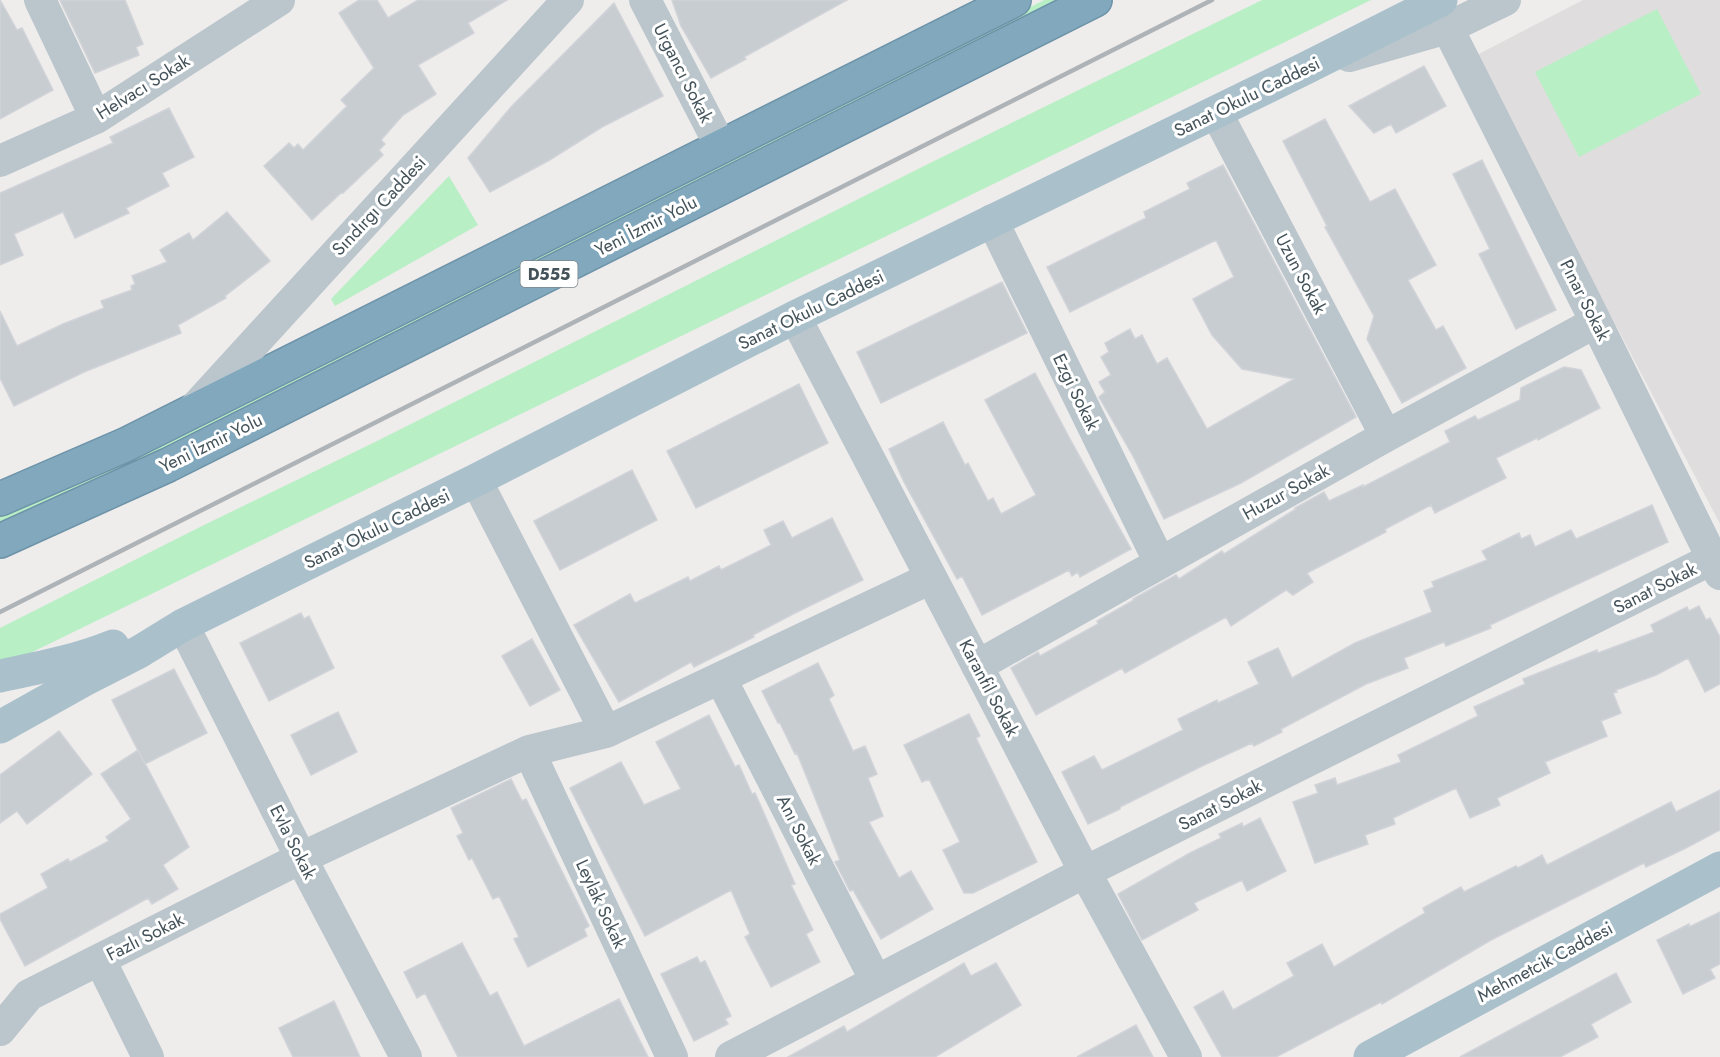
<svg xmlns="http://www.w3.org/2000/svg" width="1720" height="1057" viewBox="0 0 1720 1057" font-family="Jost,sans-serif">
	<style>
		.education { fill: #e0ddde }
		.green { fill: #b8efc5 }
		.building { fill: #c8cdd1; stroke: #d0d3d8; stroke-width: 1.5 }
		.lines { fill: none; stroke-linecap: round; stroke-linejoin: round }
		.highway-casing { stroke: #6d93a8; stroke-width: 36 }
		.minor { stroke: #bac6cc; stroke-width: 32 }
		.major { stroke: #aac1cc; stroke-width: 33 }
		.highway { stroke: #82a8bd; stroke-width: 33 }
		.rail { stroke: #aeb3b7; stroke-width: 4.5 }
		.labels { text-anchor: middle; stroke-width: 6; stroke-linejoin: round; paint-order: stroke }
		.shield { fill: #fff; stroke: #7c878c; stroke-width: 1.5 }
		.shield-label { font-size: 16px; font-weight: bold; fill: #44535a }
		.street-label { font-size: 18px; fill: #44535a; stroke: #fff }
	</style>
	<rect width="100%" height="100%" fill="#efecec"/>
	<!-- education -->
	<path class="education" d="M1583,0H1720V524L1475,56Z"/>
	<!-- green -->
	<path class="green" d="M1044,0H1062L198,433L0,524V516L44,497L922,63Z
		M1262,0H1371L16,660L0,664V628L200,527L375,442L924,166Z
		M1657,9L1701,94L1579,157L1535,72Z
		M449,176L478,225L335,306L331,299Z"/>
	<!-- building -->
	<path class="building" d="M0,0L17,30L22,28L53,90L0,119Z
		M60,0H125L143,44L136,47L139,55L95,73Z
		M359,0H377L388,18L418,0H507L468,23L474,33L418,65L436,94L403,115L381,140L385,144L379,150L383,155L343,193L342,192L312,220L264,166L289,143L294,148L298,144L303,150L347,106L341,100L374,68L339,13Z
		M672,0H847L744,57L746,59L711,78L681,26Z
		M614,3L663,96L602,127L548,161L490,192L468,158L511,107Z
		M1424,66L1446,106L1396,133L1391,124L1374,133L1349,106Z
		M169,108L194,157L162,173L169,186L126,208L129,213L75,238L63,212L14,234L23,255L0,265V193L113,143L110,137Z
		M1325,119L1370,202L1395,189L1436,265L1408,280L1436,330L1443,326L1466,368L1402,403L1367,339L1374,316L1325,227L1327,226L1283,141Z
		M1482,160L1556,310L1516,329L1479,254L1490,249L1453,174Z
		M1223,165L1356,417L1241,483L1164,519L1133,456L1099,397L1105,392L1099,382L1111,375L1101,357L1109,352L1105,343L1130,329L1135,339L1142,335L1157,364L1167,358L1207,429L1294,379L1242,369L1212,335L1193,299L1234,277L1216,240L1070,312L1047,267L1146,218L1144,212L1190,189L1187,183Z
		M227,212L270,261L225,296L226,298L178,325L181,333L84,372L14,406L0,378V311L17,346L63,324L104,308L101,301L132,290L131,286L135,284L132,276L167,262L160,250L189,233L193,240Z
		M1002,282L1027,333L881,403L857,352Z
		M1564,367L1581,370L1600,408L1538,440L1537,438L1496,458L1506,478L1435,513L1431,505L1385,529L1386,532L1307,573L1313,582L1293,595L1286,590L1231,626L1226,617L1125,673L1122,668L1036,715L1011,668L1038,652L1040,656L1098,624L1097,621L1134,600L1133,599L1176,575L1179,579L1222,551L1224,554L1296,509L1295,508L1324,492L1329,501L1363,485V487L1450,442L1445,431L1475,416L1478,420L1520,400L1521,388Z
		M1035,373L1070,439L1131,549L1080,577L1078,572L1072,576L1069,570L982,615L962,576L957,579L904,482L889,449L943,422L965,465L968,463L988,501L993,498L1001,514L1036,495L985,400Z
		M799,384L828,443L696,508L667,451Z
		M632,470L657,520L560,570L534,521Z
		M1652,505L1668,542L1490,625L1491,628L1446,646L1444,642L1404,658L1408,668L1366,684L1281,729L1282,732L1254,746L1252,743L1200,767L1120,807V809L1088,824L1062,772L1094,756L1102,770L1183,730L1178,719L1217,700L1218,703L1259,684L1248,662L1278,648L1292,678L1355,643L1432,612L1424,591L1434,587L1432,582L1487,560L1482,551L1519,533L1521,539L1530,535L1535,547L1571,530L1576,539Z
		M832,518L863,580L795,613L753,635L754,637L694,667L691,662L619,702L574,625L630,594L635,603L688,577L690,581L719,566L721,570L771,545L764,530L783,521L792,538Z
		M1699,606L1706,620L1710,618L1720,637V684L1705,692L1688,658L1656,675L1616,690L1617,692L1613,693L1621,713L1601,721L1607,736L1545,762L1550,773L1497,798L1500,805L1470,818L1456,788L1393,818L1395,824L1365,835L1368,844L1315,863L1293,802L1318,793L1315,785L1335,778L1337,785L1401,762L1398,755L1478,716L1474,707L1525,684L1523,679L1597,650L1598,653L1654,632L1651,625L1687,607L1689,611Z
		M301,613L304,619L309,616L334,668L269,701L240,643Z
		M532,639L560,690L530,706L502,656Z
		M818,663L834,695L829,699L853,751L865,746L877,774L868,778L883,816L869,822L899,878L911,871L933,909L881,939L853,890L850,891L835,862L840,860L797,753L795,754L780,723H778L762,691Z
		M174,669L207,733L145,764L112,700Z
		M338,712L357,752L311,775L291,735Z
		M969,714L980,736L976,738L1037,862L973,893H964L943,850L960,842L929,779L922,782L904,745Z
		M709,715L735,767L739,765L752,794L755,793L795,884L791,885L813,930L806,934L820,962L771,987L745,937L750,934L731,890L645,936L570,788L621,762L644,805L681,789L656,742Z
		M59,731L92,774L27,824L17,811L0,823V775Z
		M138,750L189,847L163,865L178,889L152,904L148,898L25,966L0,919V914L48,888L41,874L68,859L70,862L109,841L106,837L131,819L101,774Z
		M511,779L522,801L526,799L589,926L584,929L587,936L528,967L514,939L519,937L499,896L493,899L472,858L469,860L457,836L463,833L451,808Z
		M1720,790V830L1684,849L1646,867L1644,863L1491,940L1382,1004L1381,1002L1276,1057H1222L1194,1007L1223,991L1233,1010L1294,976L1287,963L1322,944L1334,967L1425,913L1423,908L1461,887L1464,892L1516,866L1518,868L1542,855L1547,865L1671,802L1676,812Z
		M1260,818L1286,871L1247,891L1242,880L1194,903L1198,910L1142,940L1118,894L1190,853L1221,838L1219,834L1242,823L1243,827Z
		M1720,912V964L1710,969L1715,978L1683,994L1657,940L1689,924V927Z
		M462,943L490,996L497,992L524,1046L619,999L648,1057H458L425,993L417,998L404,972Z
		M697,957L700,963L705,961L731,1016L725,1019L728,1024L694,1041L661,974Z
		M964,963L971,976L996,963L1021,1005L935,1057H788L844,1026L847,1032Z
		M1616,973L1631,1002L1591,1024L1598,1037L1560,1057H1460Z
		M334,1001L360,1057H293L279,1028Z
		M1136,1025L1153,1057H1077Z"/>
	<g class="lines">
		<defs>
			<path id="highway" d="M0,499L125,445L1014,0
				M0,541L168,465L1095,0"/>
		</defs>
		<!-- highway casing -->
		<use href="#highway" class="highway-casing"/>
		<!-- minor -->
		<path class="minor" d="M40,0L96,118
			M645,0L721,147
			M1435,3L1596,322L1720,574
			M1349,56L1447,28L1505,0
			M1216,112L1386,436
			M0,161L96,118L279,0
			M992,220L1160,563
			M795,317L1085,872L1186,1057
			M192,411L568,0
			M476,480L606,732
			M183,625L301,858L406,1057
			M977,666L1386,436L1596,322
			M721,679L876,981
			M529,751L672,1057
			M100,960L148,1057
			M0,1030L29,995L301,858L529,751L606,732L931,578
			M731,1057L1085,872L1712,559"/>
		<!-- major -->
		<path class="major" d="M0,676C38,668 76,661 113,646
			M0,727L84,680L139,652L183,625L476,480L795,317L1304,69L1441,0
			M1370,1057L1720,868"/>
		<!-- highway -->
		<use href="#highway" class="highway"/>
		<!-- rail -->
		<path class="rail" d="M0,612L1212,0"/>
	</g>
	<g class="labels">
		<!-- shield labels -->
		<rect class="shield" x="520.5" y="261" width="57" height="26" rx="4.5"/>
		<g class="shield-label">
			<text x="549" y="280">D555</text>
		</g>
		<!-- street labels -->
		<g class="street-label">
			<text transform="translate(683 73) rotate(63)" y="6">Urgancı Sokak</text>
			<text transform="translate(143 87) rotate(-32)" y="6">Helvacı Sokak</text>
			<text transform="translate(1247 97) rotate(-26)" y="6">Sanat Okulu Caddesi</text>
			<text transform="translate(379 206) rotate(-47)" y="6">Sındırgı Caddesi</text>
			<text transform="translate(646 226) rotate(-27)" y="6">Yeni İzmir Yolu</text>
			<text transform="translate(1301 274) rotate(62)" y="6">Uzun Sokak</text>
			<text transform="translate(1585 300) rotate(63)" y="6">Pınar Sokak</text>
			<text transform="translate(811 310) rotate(-26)" y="6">Sanat Okulu Caddesi</text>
			<text transform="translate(1076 392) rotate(64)" y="6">Ezgi Sokak</text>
			<text transform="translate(211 443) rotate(-26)" y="6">Yeni İzmir Yolu</text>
			<text transform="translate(1286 492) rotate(-29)" y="6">Huzur Sokak</text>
			<text transform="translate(377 529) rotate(-26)" y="6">Sanat Okulu Caddesi</text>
			<text transform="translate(1655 588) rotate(-27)" y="6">Sanat Sokak</text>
			<text transform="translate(989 688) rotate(62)" y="6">Karanfil Sokak</text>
			<text transform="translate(1220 805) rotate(-27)" y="6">Sanat Sokak</text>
			<text transform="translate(799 830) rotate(63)" y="6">Anı Sokak</text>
			<text transform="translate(293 842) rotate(63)" y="6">Evla Sokak</text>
			<text transform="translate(601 904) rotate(65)" y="6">Leylak Sokak</text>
			<text transform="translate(145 937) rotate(-27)" y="6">Fazlı Sokak</text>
			<text transform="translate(1545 962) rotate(-28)" y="6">Mehmetcik Caddesi</text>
		</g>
	</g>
</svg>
